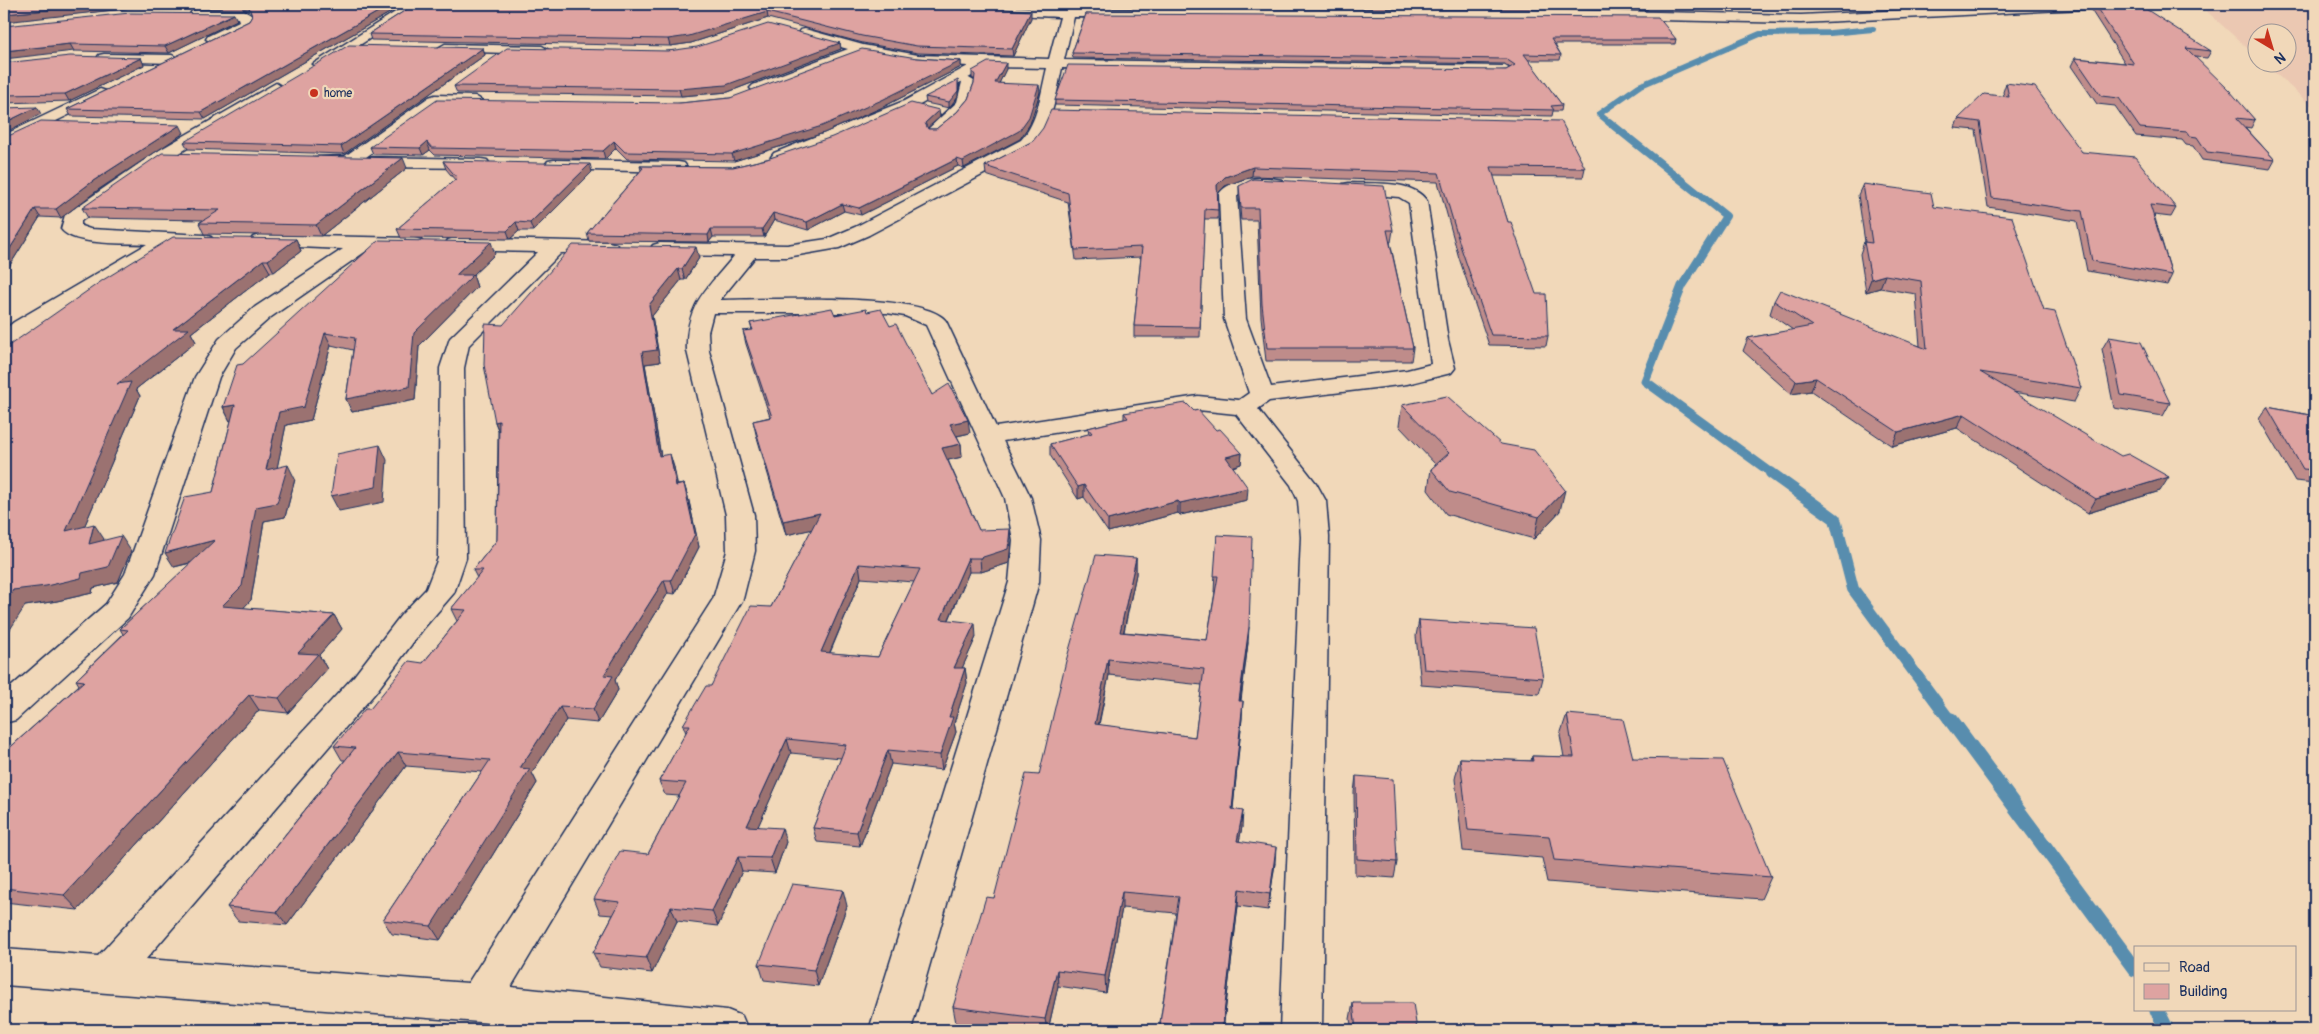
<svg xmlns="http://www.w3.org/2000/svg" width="2319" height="1034" viewBox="0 0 2319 1034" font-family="Pangolin,sans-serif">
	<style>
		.built { fill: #ebc8b2 }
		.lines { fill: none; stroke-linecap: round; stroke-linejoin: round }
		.stream-far4 { stroke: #598dae; stroke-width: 6 }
		.stream-far3 { stroke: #598dae; stroke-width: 8 }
		.stream-far2 { stroke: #598dae; stroke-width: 9 }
		.stream-far1 { stroke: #598dae; stroke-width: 12 }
		.stream { stroke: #598dae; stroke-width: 15 }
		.service-casing { stroke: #1b2f5e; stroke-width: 4 }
		.minor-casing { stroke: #1b2f5e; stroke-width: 3 }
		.service { fill: #f1d8b9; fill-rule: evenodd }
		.minor { fill: #f1d8b9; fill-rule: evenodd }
		.wall { fill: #bf8c8a; stroke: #1b2f5e; fill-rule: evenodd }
		.shaded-wall { fill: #9b7271; stroke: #1b2f5e }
		.building { fill: #dea3a1; stroke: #1b2f5e; fill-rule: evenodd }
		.poi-dot { fill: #c8321e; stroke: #f1d8b9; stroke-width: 2 }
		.labels { text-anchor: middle; stroke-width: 4.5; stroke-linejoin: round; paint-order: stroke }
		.far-poi-label { font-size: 12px; fill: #1b2f5e; stroke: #f1d8b9; text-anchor: start }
	</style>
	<rect width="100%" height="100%" fill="#f1d8b9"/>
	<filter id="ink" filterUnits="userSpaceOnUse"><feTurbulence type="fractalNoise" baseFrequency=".02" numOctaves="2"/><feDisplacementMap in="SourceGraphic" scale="10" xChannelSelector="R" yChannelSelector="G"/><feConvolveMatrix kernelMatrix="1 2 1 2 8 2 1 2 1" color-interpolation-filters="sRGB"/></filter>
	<g filter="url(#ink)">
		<!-- built -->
		<path class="built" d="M2251,4H2315V109L2264,63L2286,62V32H2256V56L2201,6Z"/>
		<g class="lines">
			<!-- stream-far4 -->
			<path class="stream-far4" d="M1885,4L1888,7
				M1610,123L1599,114L1639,86L1760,34L1830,33L1873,29"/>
			<!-- stream-far3 -->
			<path class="stream-far3" d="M1609,122L1726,216L1687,278"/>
			<!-- stream-far2 -->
			<path class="stream-far2" d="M1688,277L1682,286L1645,381L1773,474"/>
			<!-- stream-far1 -->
			<path class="stream-far1" d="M1771,473L1835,519L1853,589L1951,722"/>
			<!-- stream -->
			<path class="stream" d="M1951,720L2135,969
				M2157,1010L2167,1030"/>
			<defs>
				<path id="service" d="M962,74L974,81C974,106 955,119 937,134H929L927,131L929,128L957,102L962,82L956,77Z"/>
				<path id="minor" d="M408,4H424L325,67L320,68L313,64Z
					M946,4L1068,9L1566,10L1801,15L2028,4H2110L2103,8L1801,23L1566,18L1074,17L1064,60L1505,66L1512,70L1505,74L1062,68C1056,96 1052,126 1033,148L869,235L839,248L787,257H755L720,300C761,300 925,291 946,321L996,427L1198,396L1239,400L1249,393L1224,319L1219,194C1231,177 1264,176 1282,180L1285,184L1282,188L1251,190L1237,196L1246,319L1271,387L1407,370L1431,364L1409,203L1399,197L1349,193L1343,192L1340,188L1343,184L1349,183C1372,184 1412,179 1427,201L1448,340L1455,368L1451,373L1407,384L1269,401L1258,409L1316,483L1326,501L1329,537L1322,1030H1280L1301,537L1298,501L1291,485L1236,414L1198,410L1003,441L1031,498L1041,540L1039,582L911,1030H869L1009,582L1013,540L1005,498L926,325L905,316L887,313H713L708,332L709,351L754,515L755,551L743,599L511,987L727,1010L742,1016L748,1030H554L479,1022L4,985V949L98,956L354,676L401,615L426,589L438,558L440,368L450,338L538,252L455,250L448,248L445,244L448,240L455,238L609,242L616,244L619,248L616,252L561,253L469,345L464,368L466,558L454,593L423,629L376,692L146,959L468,983L713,599L727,551L726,515L687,351C685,305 707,289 734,256L660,255L653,253L650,249L653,245L660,243L787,245L827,239L855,227L1021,140C1038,122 1041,92 1047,68L988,67L916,107L786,161H774L771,157L774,153L904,101L968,66L918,63L863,54L763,91H753L750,88L753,85L848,49L800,36L798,33L800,30L805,29L863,45L918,55L1049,59L1060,17C1042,16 956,15 946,4Z
					M197,10H244L251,14L253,23L213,43L206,39L208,36L239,21L238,18L192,17L190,14L192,11Z
					M445,44L542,46L549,50L542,54L440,51L438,48Z
					M104,54L172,55L179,59L172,63L99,61L97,58L99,55Z
					M276,83L284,88L281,91L168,160L81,221V226L90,229L204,235L211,237L214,241L211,245H173L30,332L12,346L4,348V330L14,322L147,244C127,243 73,246 61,229L65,215L156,152Z
					M100,89L106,91L108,94L106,97L4,146V135Z
					M435,95L475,96L483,101L475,106L439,105L366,157L481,159L487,160L490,164L487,168L366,167L358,163C347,169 326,168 314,165L311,161L314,157L345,156L429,97Z
					M554,160L678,162L684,163L687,167L684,171L678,172L548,169L545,165L548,161Z
					M260,235L414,238L421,240L424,244L421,248L414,250L369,249L271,317L236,348L219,377L155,574L128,618L16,720L4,723V693L106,604L125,574L195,377L219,339L255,307L343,249L253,245L250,241L253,237Z"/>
			</defs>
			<!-- service casing -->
			<use href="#service" class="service-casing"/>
			<!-- minor casing -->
			<use href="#minor" class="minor-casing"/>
			<!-- service -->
			<use href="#service" class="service"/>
			<!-- minor -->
			<use href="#minor" class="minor"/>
		</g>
		<!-- wall -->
		<path class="wall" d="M4,4H405L205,119L71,116L67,109L249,21L252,16L250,9L133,8L4,21Z
			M415,4L964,6L1031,18L1013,56L918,53L863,43L768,18L691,43L670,46L371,40L369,34Z
			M974,4H1038L1037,6Z
			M1090,4H1648L1647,10L1091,7Z
			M1786,4H1825L1823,8Z
			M2094,4L2211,51L2207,58L2195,57L2255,120L2251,128L2245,127L2275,160L2270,169L2202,160L2193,146L2186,145L2182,140L2136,136L2115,106L2097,104L2071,66L2075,58L2125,63L2091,10Z
			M1086,14L1676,39L1675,44H1555L1561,55L1560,60H1528L1562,105L1561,111H1553L1552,116L1055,105V100L1506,70L1510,68L1505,64L1073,58L1072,53Z
			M237,20L169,53L74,51L4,26Z
			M840,43L841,49L728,92L681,96L457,93L454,86L668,51Z
			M483,48L485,55L344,154L188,149L184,142Z
			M141,58L144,65L69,101L4,103V63Z
			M917,58L961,61V67L883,107L824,133L734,161L627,159L616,148L605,159L435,155L430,150L423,155L373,154L370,147L680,103L730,98Z
			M1006,69L999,83L1040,92L1030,124L1020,139L964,168L958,166L861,215L844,211L808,230L774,220L764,237H713L709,242L589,241L587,233L641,170L640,166L733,167L940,117L928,128V129H936L957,112L968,99L974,83L975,80L972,78V71Z
			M2006,83L2082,152L2176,208L2171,217L2154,215L2172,275L2167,285L2087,271L2077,221L1988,207L1976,130L1955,128L1958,119L2004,96L2003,92Z
			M959,85L958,96L949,108L926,103L925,97Z
			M184,133L98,190L61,218L40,217L5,273L4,138Z
			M1033,141L1585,168L1583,177L1493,176L1508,222L1548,336L1546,346L1489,345L1459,258L1438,182L1252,176L1225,186L1218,193V219H1204L1200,337H1134V326L1141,257L1076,260L1068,202L986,175L985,166Z
			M443,161L592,172L533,231H519L510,239L401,238L397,229L455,180L446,169Z
			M407,168L321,236L204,234L199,223L203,220L88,218L82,208Z
			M1863,184L1934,207L2044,310L2081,388L2074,402L2013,392L2160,491L2088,513L1957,428L1892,446L1811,391L1791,394L1743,351L1748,338L1793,330L1770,314L1774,301L1920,346L1916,294L1880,288L1866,292L1860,254L1864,242H1865L1858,195Z
			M1239,186L1393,230L1391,242H1390L1413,348L1411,361H1266L1261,317L1257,220H1241L1239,197Z
			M296,239L301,251L274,272H270L191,333L196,342L136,389L140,396L84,527L104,539L103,540L131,551L118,582L93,588L92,593L57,601L25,606L4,349Z
			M495,254L473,275L477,287L419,346L415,400L352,412L346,399L353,350L331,345L311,420L286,425L277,467L295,479L285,517L264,521L251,600L243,608L334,615L342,629L319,655L327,669L288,713L259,710L78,910L4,902V753L79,685L76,680L123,634L120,629L191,563L174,567L213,492L231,421H230L223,407L243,364Z
			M699,258L685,280H681L652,316L660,362L645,364L661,456L674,467L677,485L684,484L688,497L699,547L675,594L668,593L615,680L618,690L598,723L566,720L532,773L537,783L440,940L392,934L383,920L482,772L406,766L287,925L238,921L227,907L345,760H342L334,746L370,709L423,663L457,621L451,609L477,578L473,570L497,540L498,430L495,422L503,325Z
			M867,312L890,326L932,395L970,433L957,436L961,444L962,457L948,460L979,530L1011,543L1009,563L981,572H969L949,620L976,637L962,668H965L967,683L954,723L956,732L942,770L891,764L860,846L817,842L813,828L841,758L791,753L758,826L786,842L775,873L742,871L718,926L677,921L652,973L600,967L593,953L613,915L600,914L594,899L648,854L679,796L665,795L659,781L686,733L683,725L711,686L771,607L812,529L786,535L756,434L753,421L770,417L746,344L743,331L752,330L750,323ZM861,578L914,582L878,657L830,653Z
			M2109,337L2170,403L2163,416L2114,408L2102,349Z
			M1402,405L1560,511L1534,539L1446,514L1428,490L1431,469L1436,465L1399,426Z
			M2267,407L2315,416V483L2295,481L2259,419Z
			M1194,411L1242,453L1241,464L1233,467L1247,500L1180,515L1178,513L1108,532L1084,497L1078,499L1050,455V444L1089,434L1088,428L1124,419V413Z
			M1217,535L1248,643L1241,701L1242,718L1233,809L1242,827L1239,841L1275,863L1268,910L1238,906L1223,1030H1160V1023L1176,913L1122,908L1106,993L1058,986L1048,1030H1009L956,1023L953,1007L994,898L1039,775L1136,558V574L1124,632L1207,640L1215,592H1214ZM1109,675L1202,685L1195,737L1099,725Z
			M1419,620L1543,678L1539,694L1421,685L1416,636Z
			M1567,714L1633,758L1771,877L1761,899L1547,882L1542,858L1463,851L1455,779L1460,758L1531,761L1532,756L1564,757L1560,735Z
			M1356,776L1397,862L1394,878L1355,875L1354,792Z
			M847,906L818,986L764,980L759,964Z
			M1353,1003L1417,1030H1352L1350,1019Z"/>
		<!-- shaded-wall -->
		<path class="shaded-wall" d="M110,4H131L133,8L4,22V14Z
			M392,4H405L205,119L201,112Z
			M1031,11V18L1013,56L1012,49Z
			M767,12L768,18L691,43L670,46L668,39Z
			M234,14L237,20L169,53L165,46Z
			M840,43L841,49L728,92L681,96L679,89Z
			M70,44L74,51L4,59V51Z
			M483,48L485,55L344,154L341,146Z
			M141,58L144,65L69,101L65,94Z
			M961,61V67L883,107L824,133L734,161L732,154Z
			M1006,63V69L996,90L995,83Z
			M958,80V96L949,108V102Z
			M1039,85L1040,92L1030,124L1020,139L964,168L963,161Z
			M37,107L41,114L4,133V123Z
			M939,110L940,117L925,130V123Z
			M180,125L184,133L98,190L61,218L56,209L93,181Z
			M614,141L616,148L605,159L603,151Z
			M427,142L430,150L423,155L420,148Z
			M403,158L407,168L321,236L316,225Z
			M957,159L958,166L861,215L859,208Z
			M590,164L592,172L533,231L530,223Z
			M1253,167L1252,176L1225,186L1217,194V185L1225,177Z
			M842,204L844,211L808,230L807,222Z
			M35,209L40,217L5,273H4V258Z
			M773,213L774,220L764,237L762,229Z
			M516,222L519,231L510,239L507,231Z
			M711,229L713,237L709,242L708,235Z
			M296,239L301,251L274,272L268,260Z
			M491,242L495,254L473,275L477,287L419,346L415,400L352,412L346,399L456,275Z
			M696,247L699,258L685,280L682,269Z
			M263,260L270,272L191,333L196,342L136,389L140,396L76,546L66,531L117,384L173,329Z
			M678,269L681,280L652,316L660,362L645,364L663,469L659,456L642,352L649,305Z
			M1885,275L1880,288L1866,292L1871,279Z
			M325,333L331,345L311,420L286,425L274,483L266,470L279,412Z
			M1816,378L1811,391L1791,394L1796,381Z
			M235,405L243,418L230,421L223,407Z
			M1964,414L1957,428L1892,446L1898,432Z
			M968,420L970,433L952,437L950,424Z
			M499,421L500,434L495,422Z
			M961,444L962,457L944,461L942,448Z
			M380,445L387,460L384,502L339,511L331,496Z
			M1242,453L1241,464L1225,469L1226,457Z
			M670,454L674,467L680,499L676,486Z
			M288,465L295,479L285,517L264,521L251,600L231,621L222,606L256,507Z
			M2169,477L2160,491L2088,513L2096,499Z
			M684,484L688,497L699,547L675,594L671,580Z
			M1084,485V497L1078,499V487Z
			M1248,488L1247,500L1180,515V503Z
			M1565,490L1560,511L1534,539L1539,517Z
			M1178,501V513L1108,532V520Z
			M820,513L823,527L786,535L783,521Z
			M94,524L104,539L99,559L89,544Z
			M1010,529L1011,543L1009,563L981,572L980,558Z
			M121,536L131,551L118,582L93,588L92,593L57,601L25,606L4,639V605L13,590Z
			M215,540L223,554L174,567L165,553Z
			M968,558L969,572L943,633L941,619Z
			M1136,558V574L1120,648V632Z
			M859,564L861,578L824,666L821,652Z
			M664,580L668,593L615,680L618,690L598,723L593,709L604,675Z
			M334,615L342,629L319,655L327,669L288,713L279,698L298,653Z
			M975,623L976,637L956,682L954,668Z
			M1249,627L1248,643L1238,718L1239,701Z
			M1108,659L1109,675L1095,741V724Z
			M965,668L967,683L954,723L956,732L942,770L940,755L949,717Z
			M249,695L259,710L78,910L64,895Z
			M1243,701L1242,718L1231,826L1232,809Z
			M560,707L566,720L532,773L537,783L440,940L431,926L520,768Z
			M787,739L791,753L752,840L747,826Z
			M888,750L891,764L860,846L857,832Z
			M398,752L406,766L287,925L277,912Z
			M1243,811L1242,827L1236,857L1237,841Z
			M782,828L786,842L775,873L770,858Z
			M1276,847L1275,863L1268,910L1270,894Z
			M738,857L742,871L718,926L712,911Z
			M1239,889L1238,906L1223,1030H1222Z
			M843,890L847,906L818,986L814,970Z
			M1122,892V908L1106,993L1105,976Z
			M671,907L677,921L652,973L646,958Z
			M1057,970L1058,986L1048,1030H1047L1045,1019Z"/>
		<!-- building -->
		<path class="building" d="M4,4H110L4,14Z
			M248,4H392L201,112L67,109L249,21L252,16Z
			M415,4H955L964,6L1031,11L1012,49L917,46L862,36L767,12L689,36L668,39L369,34Z
			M2094,4H2138L2211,51L2186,48L2230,91L2255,120L2236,118L2275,160L2207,152L2197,137L2190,136L2187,132L2140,128L2119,98L2101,96L2075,58L2134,64Z
			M130,13L234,14L165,46L70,44L4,51V26Z
			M1086,14L1658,17L1676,39H1551L1561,55L1524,54L1562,105L1551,106L1554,110L1055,100L1068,65L1506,70L1515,65L1506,59L1072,53Z
			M768,24L840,43L726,85L679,89L454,86L507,48L668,51L697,47Z
			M349,45L483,48L341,146L184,142Z
			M862,49L917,58L961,61L882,100L822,126L732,154L625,152L614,141L603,151L432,148L427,142L420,148L370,147L437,100L680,103L730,98Z
			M70,56L141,58L65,94L4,95V63Z
			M988,62L1006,63L995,83L1039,85L1029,117L1019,131L963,161L957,159L859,208L842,204L807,222L773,213L762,229H711L708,235L587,233L643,168L640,166L733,167L767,159L832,137L911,103L939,110L925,123L928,129H936L957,112L968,99L974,83L975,75L972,71Z
			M958,80V91L949,102L925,97Z
			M2006,83L2035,87L2082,152L2135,157L2176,208L2150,205L2172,275L2092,261L2082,211L1992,198L1980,122L1958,119L1984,94L2009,97Z
			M37,107L4,123V108Z
			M1051,110L1561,121L1585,168L1491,167L1508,222H1511L1536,294H1546L1548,336L1491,335L1461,248L1439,173L1253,167L1225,177L1217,185L1218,210L1205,209L1200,327L1134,326L1142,247L1075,250L1068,193L985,166L1033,141L1043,128Z
			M41,121L180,125L93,181L56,209H35L4,258V147L11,144L4,145V138Z
			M162,153L403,158L316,225L199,223L220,210L82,208Z
			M443,161L590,164L530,223L516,222L507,231L397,229L457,178Z
			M1253,179L1384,186L1393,230H1387L1413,348H1267L1262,304L1258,208H1241L1239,186Z
			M1863,184L1931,193L1934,207L2012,217L2044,310L2055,312L2081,388L1980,372L2121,456L2128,454L2169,477L2096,499L1964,414L1898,432L1816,378L1796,381L1748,338L1812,326L1774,301L1780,290L1927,349L1921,281L1885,275L1871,279L1864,242L1872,243Z
			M173,237L296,239L268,260H263L173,329H189L117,384L131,382L66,531L94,524L89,544L121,536L108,567L82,573L81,578L46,586L13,590L4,605V349L103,280Z
			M379,240L491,242L456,275H473L414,333L409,387L346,399L355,338L325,333L304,407L279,412L266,470L288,465L277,503L256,507L242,586L222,606L334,615L298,653L318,654L279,698L249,695L64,895L4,888V753L84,681L76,680L128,630L120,629L215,540L165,553L185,497L213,492L235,405L223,407L237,365L243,364Z
			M573,245L696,247L682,269H678L649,305L657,350L642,352L659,456L670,454L676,486L684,484L695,534L671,580H664L604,675L613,676L593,709L560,707L520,768L530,769L431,926L383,920L490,760L398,752L277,912L227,907L355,748L334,746L365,709H370L409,661L423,663L466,610L451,609L483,570H473L497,540L499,421L495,422L484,365L485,324L503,325Z
			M832,308L835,315L866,309L867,312L881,309L890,326L896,324L932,395L949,384L968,420L950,424L961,444L942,448L979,530L1010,529L1008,549L980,558H968L941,619L975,623L954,668H965L949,717H953L940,755L888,750L857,832L813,828L846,745L787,739L747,826L782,828L770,858L738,857L712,911L671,907L646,958L593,953L620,902L594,899L620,851L648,854L686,783L659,781L690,725H683L706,686H711L751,606L771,607L820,513L783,521L753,421L772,417L743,331L753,330L750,323ZM859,564L920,569L878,657L821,652Z
			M2109,337L2141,342L2170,403L2121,395Z
			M1447,396L1501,444L1534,450L1565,490L1539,517L1450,492L1431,469L1449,453L1402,405Z
			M1186,403L1194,411L1198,410L1216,430L1220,429L1242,453L1226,457L1248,488L1180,503L1178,501L1108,520L1084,485L1078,487L1050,444L1092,433L1088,428L1128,418L1124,413Z
			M2267,407L2315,416V470L2303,469Z
			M380,445L376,487L331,496L337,454Z
			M1217,535L1252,537L1249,627L1239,701H1243L1232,809L1243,811L1237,841L1276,847L1270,894L1239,889L1222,1030H1215L1160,1023L1179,897L1122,892L1105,976L1057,970L1045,1019L953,1007L986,897L994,898L1026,774L1039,775L1066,661L1096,555L1136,558L1120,632L1207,640L1218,576H1214ZM1108,659L1204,669L1195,737L1095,724Z
			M1419,620L1534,628L1543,678L1424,669Z
			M1567,714L1623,719L1633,758L1723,760L1771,877L1554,860L1549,836L1468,830L1460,758L1533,761L1532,756L1574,757Z
			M1356,776L1393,779L1397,862L1357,859Z
			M792,884L843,890L814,970L759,964Z
			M1353,1003H1413L1417,1030H1356Z"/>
	</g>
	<!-- markers -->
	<circle class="poi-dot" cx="314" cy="93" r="5"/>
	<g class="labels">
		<!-- far-poi labels -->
		<g class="far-poi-label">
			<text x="324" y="97">home</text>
		</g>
	</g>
	<!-- margin -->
	<rect width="2319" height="1034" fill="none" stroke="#f1d8b9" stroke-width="20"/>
	<rect x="10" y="10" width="2299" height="1014" fill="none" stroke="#1b2f5e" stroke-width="2" filter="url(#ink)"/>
	<!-- legend -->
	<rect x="2134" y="946" width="162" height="65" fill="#f1d8b9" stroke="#9b9495"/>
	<rect x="2144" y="963" width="25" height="8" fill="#f1d8b9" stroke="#9b9495"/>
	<text x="2179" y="972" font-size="15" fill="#1b2f5e">Road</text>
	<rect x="2144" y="984" width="25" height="15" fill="#dea3a1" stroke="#9b9495"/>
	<text x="2179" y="996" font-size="15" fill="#1b2f5e">Building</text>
	<!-- north arrow -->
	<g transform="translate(2272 48) rotate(142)"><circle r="24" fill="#f1d8b9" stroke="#9b9495"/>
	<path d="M0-4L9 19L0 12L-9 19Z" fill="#c8321e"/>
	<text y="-8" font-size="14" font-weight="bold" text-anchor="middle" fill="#1b2f5e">N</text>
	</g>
</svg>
